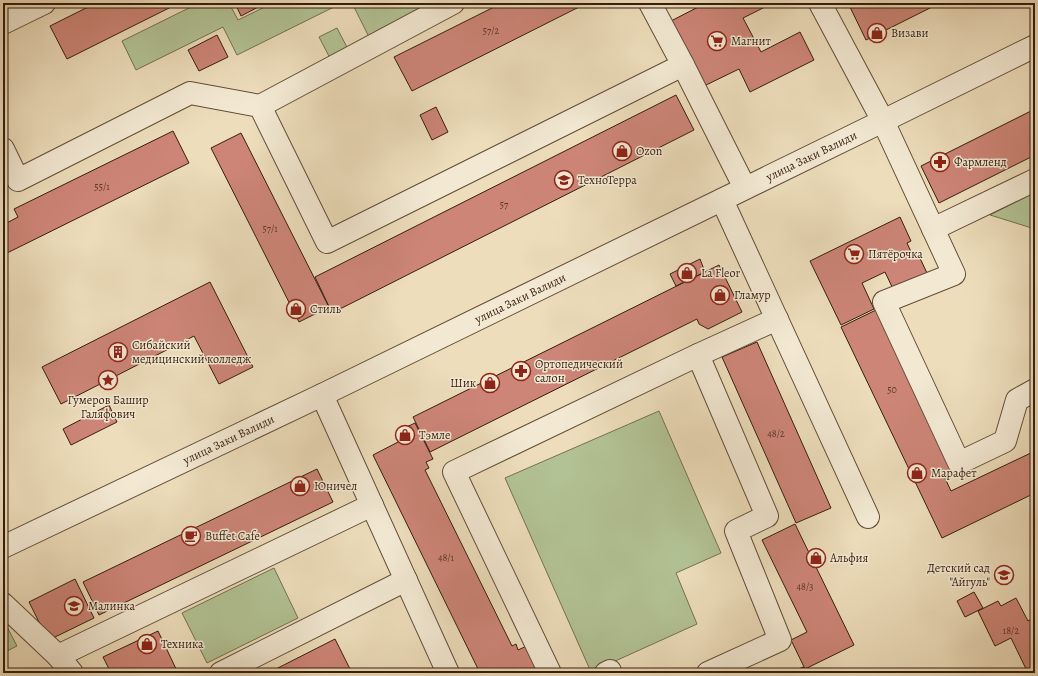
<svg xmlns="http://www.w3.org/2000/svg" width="1038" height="676" viewBox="0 0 1038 676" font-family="Alegreya,serif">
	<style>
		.green { fill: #b2c294; stroke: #747050 }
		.building { fill: #cd8577; stroke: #351d0d }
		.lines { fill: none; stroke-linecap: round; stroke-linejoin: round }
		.minor-casing { stroke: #634d38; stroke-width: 24 }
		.minor { stroke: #f3e9d3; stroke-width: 22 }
		.labels { text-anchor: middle; stroke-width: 3; stroke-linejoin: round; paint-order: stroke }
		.number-label { font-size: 10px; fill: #5b3728 }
		.poi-label { font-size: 12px; fill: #351d0d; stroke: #f3e9d3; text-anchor: start }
		.street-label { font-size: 12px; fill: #351d0d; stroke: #f3e9d3 }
	</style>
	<rect width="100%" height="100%" fill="#edddbb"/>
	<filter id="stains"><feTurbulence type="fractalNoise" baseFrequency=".005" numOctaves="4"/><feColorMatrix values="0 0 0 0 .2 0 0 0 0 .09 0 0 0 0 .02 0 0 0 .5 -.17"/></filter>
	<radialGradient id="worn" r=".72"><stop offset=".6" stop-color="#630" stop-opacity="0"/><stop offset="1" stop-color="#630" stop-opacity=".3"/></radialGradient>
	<!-- green -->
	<path class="green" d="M199,3H229L238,20L273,3H342L237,55L223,27L136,70L122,41Z
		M352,3H459L373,45Z
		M337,28L350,53L332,62L319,37Z
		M1035,192V229L990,215Z
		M659,411L721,553L676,573L697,624L591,672L505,478Z
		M274,568L298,618L207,663L182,613Z
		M3,619L17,646L3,653Z"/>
	<!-- building -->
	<path class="building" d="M96,3H179L67,59L50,26Z
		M235,3H266L241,16Z
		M502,3H587L412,91L394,57Z
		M706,3H773L743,18L761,52L800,32L814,60L750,92L739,69L704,86L671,21Z
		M854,3H940L866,40L849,5Z
		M217,35L228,57L199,71L188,50Z
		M676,95L694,130L332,313L315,277Z
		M436,107L448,132L432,140L420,115Z
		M1035,109V155L939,203L921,166Z
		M173,131L189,163L3,255V225L18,217L14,209Z
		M241,133L329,307L299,322L211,148Z
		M900,217L911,241L907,243L913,256L918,254L927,273L893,289L885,272L862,283L874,309L841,325L810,261Z
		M700,259L705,272L676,286L670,274Z
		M719,265L742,312L708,329L699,324L697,319L430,452L413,417Z
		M210,282L253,367L219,384L194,336L61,404L42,367Z
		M876,310L953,472L944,476L951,491L1035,451V493L942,538L841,327Z
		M757,342L831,508L796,523L722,357Z
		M109,405L117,422L71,445L63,429Z
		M1035,408V422L1030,411Z
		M415,423L433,459L426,462L429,468L425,470L512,646L516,644L518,650L529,645L543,673H480L373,455L400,441L396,432Z
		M317,469L333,502L99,615L83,582Z
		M795,524L854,645L805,669L791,640L807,632L762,540Z
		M75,579L94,618L53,638L39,622L29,602Z
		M974,592L983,608L965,617L957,601Z
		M1016,598L1028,621L1035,617V673H1028L1011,638L995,646L978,611L998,601L1001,606Z
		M158,631L178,673H111L103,657Z
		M335,639L352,673H268Z
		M803,667L806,673H790Z"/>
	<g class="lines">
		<defs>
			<g id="minor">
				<path d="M650,3L683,65L745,188"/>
				<path d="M820,3L883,121L954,274L884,302L959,463L1005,441L1017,400L1035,390"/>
				<path d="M3,23L44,3"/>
				<path d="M260,106L453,3"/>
				<path d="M3,149L18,180L190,93L260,106L327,242L683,65"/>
				<path d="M722,200L868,517"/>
				<path d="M933,229L1035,180"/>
				<path d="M698,355L767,516L736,531L780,640L708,673"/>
				<path d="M322,395L448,673"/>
				<path id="s1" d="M3,547L322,395L883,121L1035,46"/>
				<path d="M3,604L58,656L72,673"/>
				<path d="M58,656L372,505"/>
				<path d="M221,673L406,580"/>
				<path d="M550,673L454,472L698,355L777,319"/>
				<path d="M606,673L610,671"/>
			</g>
		</defs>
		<!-- minor casing -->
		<use href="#minor" class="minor-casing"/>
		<!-- minor -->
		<use href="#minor" class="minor"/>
	</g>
	<!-- icons -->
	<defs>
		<symbol id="shop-ring" viewBox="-11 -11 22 22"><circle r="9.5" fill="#f3e9d3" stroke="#8f2418" stroke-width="1.5"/><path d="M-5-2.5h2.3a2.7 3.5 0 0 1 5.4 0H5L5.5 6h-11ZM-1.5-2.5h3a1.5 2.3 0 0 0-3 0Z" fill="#8f2418"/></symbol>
		<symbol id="supermarket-ring" viewBox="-11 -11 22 22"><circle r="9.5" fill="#f3e9d3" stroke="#8f2418" stroke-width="1.5"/><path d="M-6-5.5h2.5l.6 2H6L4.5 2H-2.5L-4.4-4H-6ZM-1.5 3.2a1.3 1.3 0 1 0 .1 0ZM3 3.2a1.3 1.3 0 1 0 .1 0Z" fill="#8f2418"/></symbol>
		<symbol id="pharmacy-ring" viewBox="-11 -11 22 22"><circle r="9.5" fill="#f3e9d3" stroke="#8f2418" stroke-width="1.5"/><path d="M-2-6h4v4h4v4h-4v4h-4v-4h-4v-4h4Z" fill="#8f2418"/></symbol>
		<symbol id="school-ring" viewBox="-11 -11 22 22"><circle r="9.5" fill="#f3e9d3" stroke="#8f2418" stroke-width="1.5"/><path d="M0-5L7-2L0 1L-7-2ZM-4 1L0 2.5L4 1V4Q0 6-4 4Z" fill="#8f2418"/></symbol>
		<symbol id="building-ring" viewBox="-11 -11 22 22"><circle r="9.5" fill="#f3e9d3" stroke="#8f2418" stroke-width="1.5"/><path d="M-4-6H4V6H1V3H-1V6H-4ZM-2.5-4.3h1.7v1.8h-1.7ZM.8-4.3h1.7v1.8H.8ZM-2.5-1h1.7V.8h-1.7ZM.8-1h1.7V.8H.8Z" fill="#8f2418"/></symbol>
		<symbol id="sight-ring" viewBox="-11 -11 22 22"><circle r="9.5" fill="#f3e9d3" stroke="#8f2418" stroke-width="1.5"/><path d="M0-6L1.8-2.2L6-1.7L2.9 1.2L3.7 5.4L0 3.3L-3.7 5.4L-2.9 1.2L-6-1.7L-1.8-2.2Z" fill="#8f2418"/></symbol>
		<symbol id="cafe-ring" viewBox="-11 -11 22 22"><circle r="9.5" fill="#f3e9d3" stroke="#8f2418" stroke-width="1.5"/><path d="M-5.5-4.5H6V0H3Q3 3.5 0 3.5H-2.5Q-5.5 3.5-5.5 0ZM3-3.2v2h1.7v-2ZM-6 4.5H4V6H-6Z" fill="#8f2418"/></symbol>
	</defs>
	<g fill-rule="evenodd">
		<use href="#shop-ring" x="866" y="22" width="22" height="22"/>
		<use href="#supermarket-ring" x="706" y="30" width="22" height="22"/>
		<use href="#shop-ring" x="611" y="140" width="22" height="22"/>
		<use href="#pharmacy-ring" x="929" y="151" width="22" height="22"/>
		<use href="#school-ring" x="553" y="169" width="22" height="22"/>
		<use href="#supermarket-ring" x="843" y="243" width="22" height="22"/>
		<use href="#shop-ring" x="676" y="262" width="22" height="22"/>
		<use href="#shop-ring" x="709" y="284" width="22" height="22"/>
		<use href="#shop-ring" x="285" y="298" width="22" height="22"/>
		<use href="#building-ring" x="107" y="341" width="22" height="22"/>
		<use href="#pharmacy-ring" x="510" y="360" width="22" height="22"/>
		<use href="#sight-ring" x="97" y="369" width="22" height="22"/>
		<use href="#shop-ring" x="479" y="372" width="22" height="22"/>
		<use href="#shop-ring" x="394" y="424" width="22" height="22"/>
		<use href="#shop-ring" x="906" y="462" width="22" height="22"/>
		<use href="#shop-ring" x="289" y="475" width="22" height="22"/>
		<use href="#cafe-ring" x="180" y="525" width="22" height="22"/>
		<use href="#shop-ring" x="805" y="547" width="22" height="22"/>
		<use href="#school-ring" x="993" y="564" width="22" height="22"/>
		<use href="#school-ring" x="63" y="595" width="22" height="22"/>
		<use href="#shop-ring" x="136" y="633" width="22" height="22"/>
	</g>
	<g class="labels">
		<!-- number labels -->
		<g class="number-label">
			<text x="491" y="34">57/2</text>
			<text x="102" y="190">55/1</text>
			<text x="504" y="208">57</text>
			<text x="270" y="232">57/1</text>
			<text x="892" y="393">50</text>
			<text x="776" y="437">48/2</text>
			<text x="446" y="561">48/1</text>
			<text x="805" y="590">48/3</text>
			<text x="1011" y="634">18/2</text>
		</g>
		<!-- poi labels -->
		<g class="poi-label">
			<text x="891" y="37">Визави</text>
			<text x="731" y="45">Магнит</text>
			<text x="636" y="155">Ozon</text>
			<text x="954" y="166">Фармленд</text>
			<text x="578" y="184">ТехноТерра</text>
			<text x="868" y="258">Пятёрочка</text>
			<text x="701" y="277">La Fleor</text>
			<text x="734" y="299">Гламур</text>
			<text x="310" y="313">Стиль</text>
			<text x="132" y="349">Сибайский<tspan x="132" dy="14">медицинский колледж</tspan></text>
			<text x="535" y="368">Ортопедический<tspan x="535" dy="14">салон</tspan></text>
			<text x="476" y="387" text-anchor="end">Шик</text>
			<text x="108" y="404" text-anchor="middle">Гумеров Башир<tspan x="108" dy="14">Галяфович</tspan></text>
			<text x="419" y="439">Тэмле</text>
			<text x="931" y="477">Марафет</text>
			<text x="314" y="490">Юничел</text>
			<text x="205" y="540">Buffet Cafe</text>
			<text x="830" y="562">Альфия</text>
			<text x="990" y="572" text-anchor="end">Детский сад<tspan x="990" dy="14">"Айгуль"</tspan></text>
			<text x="88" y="610">Малинка</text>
			<text x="161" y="648">Техника</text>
		</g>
		<!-- street labels -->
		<g class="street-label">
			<text dy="4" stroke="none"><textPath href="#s1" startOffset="898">улица Заки Валиди</textPath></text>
			<text dy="4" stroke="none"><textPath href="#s1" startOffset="574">улица Заки Валиди</textPath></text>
			<text dy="4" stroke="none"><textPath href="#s1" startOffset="250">улица Заки Валиди</textPath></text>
		</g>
	</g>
	<!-- margin -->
	<rect width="1038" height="676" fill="none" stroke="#edddbb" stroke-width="16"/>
	<rect x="4" y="4" width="1030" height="668" fill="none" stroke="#351d0d" stroke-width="2"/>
	<rect x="8" y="8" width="1022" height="660" fill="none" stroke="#351d0d"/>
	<rect width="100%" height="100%" filter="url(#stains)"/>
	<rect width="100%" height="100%" fill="url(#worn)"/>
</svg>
